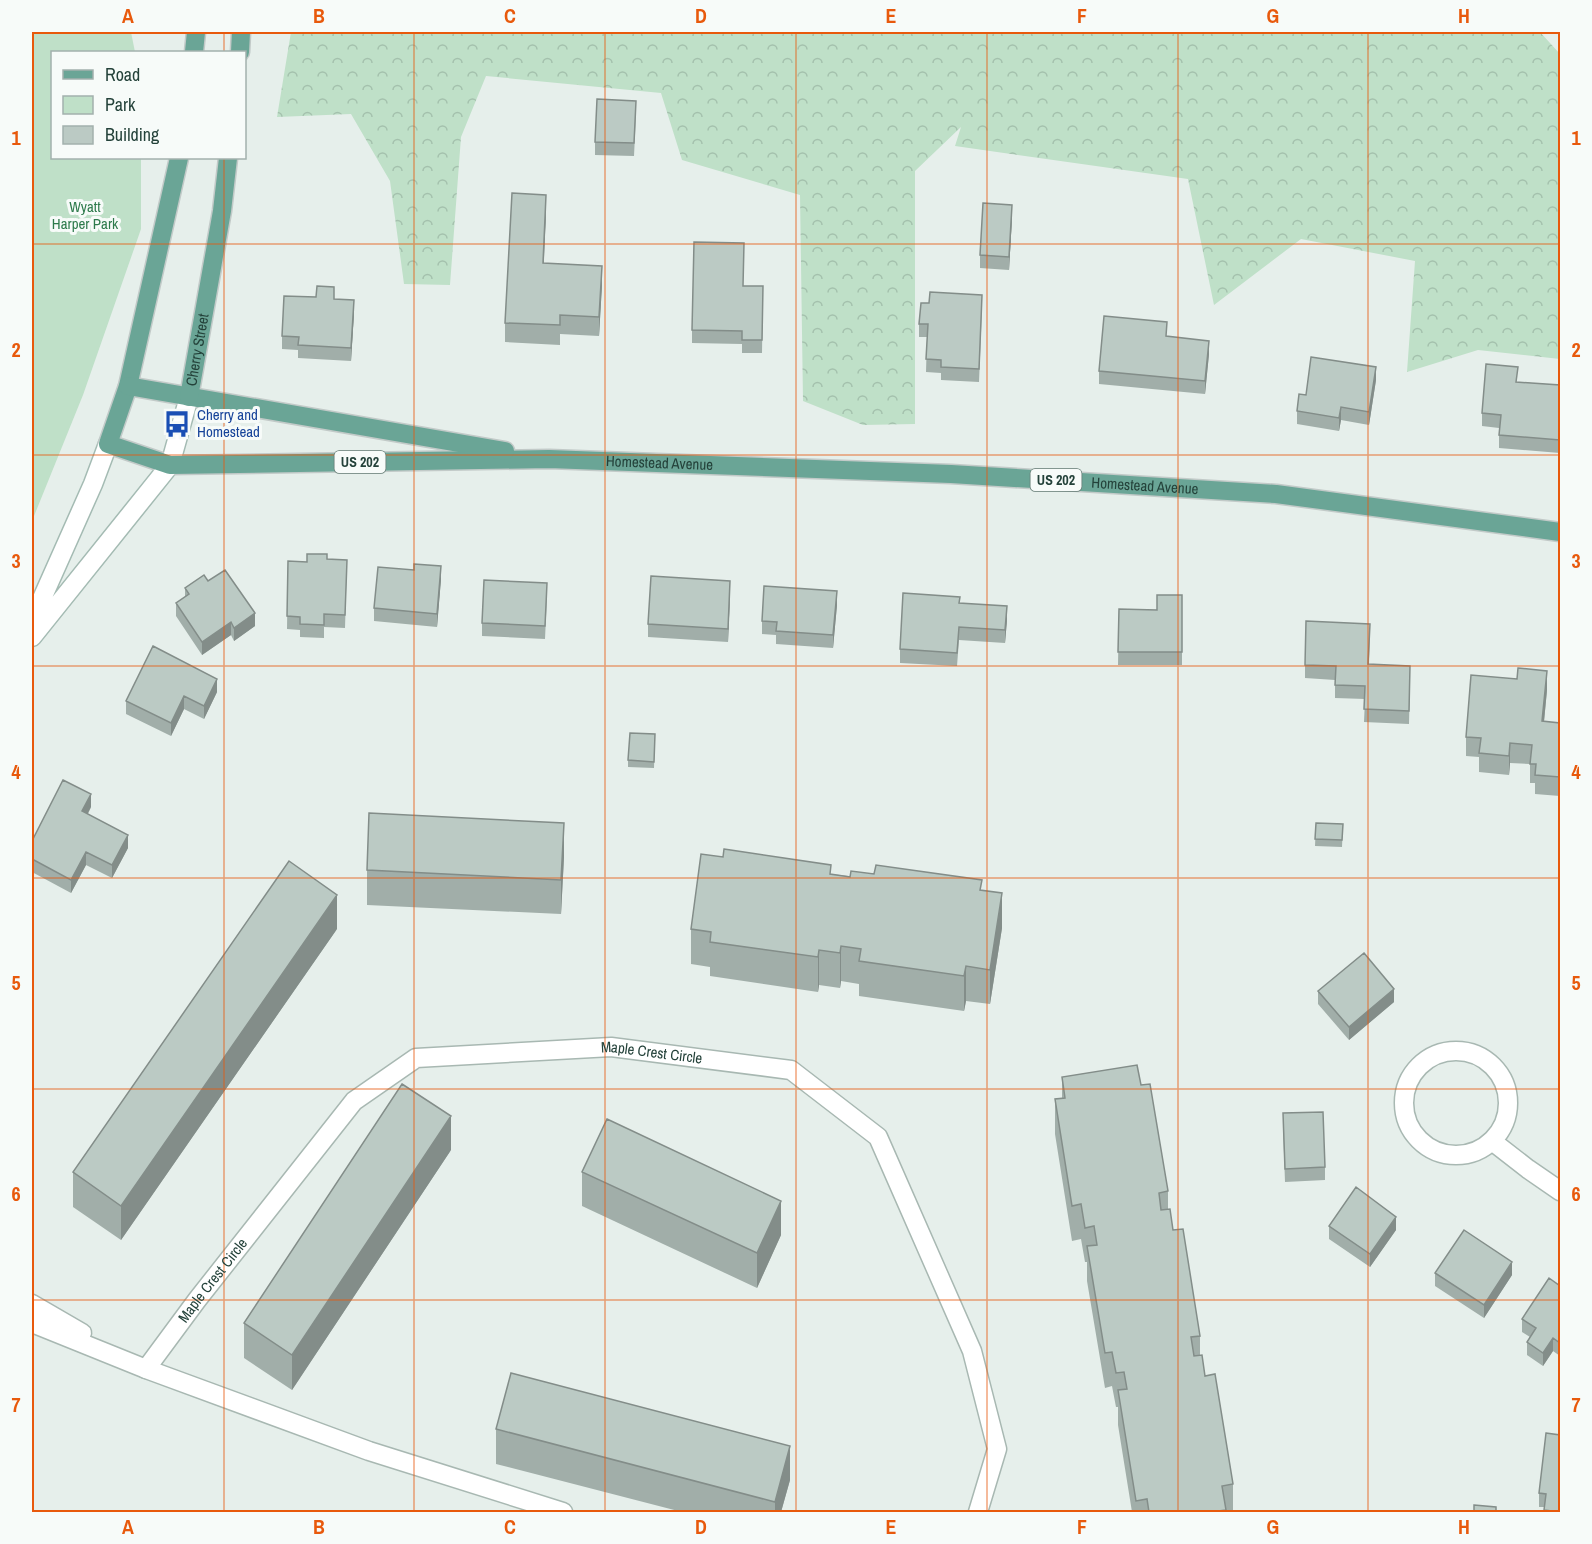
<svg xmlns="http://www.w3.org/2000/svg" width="1592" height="1544" viewBox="0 0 1592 1544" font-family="'Archivo Narrow',sans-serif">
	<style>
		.forest { fill: url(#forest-crowns) }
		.green { fill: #bfe0c8 }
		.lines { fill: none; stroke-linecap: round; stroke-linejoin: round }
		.street-casing { stroke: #a8b8b2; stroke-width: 21 }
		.secondary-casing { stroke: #a4bbb3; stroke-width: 21 }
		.primary-casing { stroke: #c2cac8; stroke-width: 21 }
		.street { stroke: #fff; stroke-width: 18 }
		.secondary { stroke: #fff; stroke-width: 18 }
		.primary { stroke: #6aa596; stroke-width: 18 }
		.wall { fill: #a1aea9 }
		.shaded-wall { fill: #838d89 }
		.building { fill: #bbcac4; stroke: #838d89; stroke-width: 1.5 }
		.grid { fill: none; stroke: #e8590c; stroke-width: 1.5; stroke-opacity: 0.55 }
		.labels { text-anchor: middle; stroke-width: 6; stroke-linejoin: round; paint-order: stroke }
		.shield { fill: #f7fbf9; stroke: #637a73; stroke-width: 1.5 }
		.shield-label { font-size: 14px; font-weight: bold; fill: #24423a }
		.park-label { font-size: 15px; fill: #2d7a4b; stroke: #f7fbf9 }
		.street-label { font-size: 15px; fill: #24423a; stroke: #f7fbf9 }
		.transit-label { font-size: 15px; fill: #164399; stroke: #f7fbf9; text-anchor: start }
		.neatline { fill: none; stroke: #e8590c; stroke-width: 2 }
		.grid-label { font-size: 20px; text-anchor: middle; font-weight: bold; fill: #e8590c }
	</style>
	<defs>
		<pattern id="forest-crowns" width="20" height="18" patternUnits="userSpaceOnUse" patternTransform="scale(1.5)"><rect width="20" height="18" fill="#bfe0c8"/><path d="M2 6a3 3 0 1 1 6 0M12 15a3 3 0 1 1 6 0" fill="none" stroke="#a4c1ad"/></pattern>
	</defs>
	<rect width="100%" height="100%" fill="#e6efeb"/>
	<!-- forest -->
	<path class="forest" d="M291,32H1540L1560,54V359L1478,350L1407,372L1415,261L1301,239L1214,305L1188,179L955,146L961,127L915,171V424L863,425L803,401L800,195L682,160L661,93L486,76L461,137L450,285L404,284L390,181L351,114L277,117Z"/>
	<!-- green -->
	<path class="green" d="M32,32H131L135,52H52V158H141V229L83,395L32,521Z"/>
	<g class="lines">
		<defs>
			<g id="street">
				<circle cx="1456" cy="1103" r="52"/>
				<path d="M1492,1141L1528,1169L1560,1191"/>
				<path d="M32,1304L82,1333"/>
				<path d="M32,1323L146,1369L369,1451L563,1512"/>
				<path id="s1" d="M146,1369L197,1300L354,1101L416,1058L611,1047L791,1070L878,1137L972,1351L997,1449L978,1512"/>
			</g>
			<path id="secondary" d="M32,621L93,484L108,444
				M32,637L170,465L189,397"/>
			<g id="primary">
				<path d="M194,52L196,32"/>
				<path d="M240,52L241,32"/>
				<path id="s2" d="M179,158L128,386L108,444L170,465L549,459L951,474L1276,494L1560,532"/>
				<path d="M128,386L505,451"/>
				<path id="s3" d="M189,397L222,211L228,158"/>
			</g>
		</defs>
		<!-- street casing -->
		<use href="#street" class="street-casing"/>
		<!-- secondary casing -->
		<use href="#secondary" class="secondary-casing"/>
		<!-- primary casing -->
		<use href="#primary" class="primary-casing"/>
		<!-- street -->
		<use href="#street" class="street"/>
		<!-- secondary -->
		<use href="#secondary" class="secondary"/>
		<!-- primary -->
		<use href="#primary" class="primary"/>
	</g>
	<!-- wall -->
	<path class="wall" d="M636,114L634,156L595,155V142Z
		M546,214L543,263L602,285L599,336L560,334V345L505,342V323Z
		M1012,218L1009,270L980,268V255Z
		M743,286H763L762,353H742V344L692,343V330Z
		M334,299L354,313L351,361L298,358V350L282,349V336Z
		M982,308L979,382L941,380V373L926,372L927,337H919V324Z
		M1167,337L1209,354L1205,394L1099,384V371Z
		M1376,380L1369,425L1341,420L1339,431L1297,424V411L1306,395Z
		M1518,382L1560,385V453L1499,448V428L1482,426V413Z
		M327,559L347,560L345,628L324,627V638L300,637V630L287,629L288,561L307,562Z
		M414,570L441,579L437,627L374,621V608Z
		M208,581L255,626L234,641L231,635L202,655L176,616V603L185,597V588Z
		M730,594L728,642L648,637V624Z
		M1182,595V665H1118L1119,609L1157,610Z
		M547,596L545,639L482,636V623Z
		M960,603L1007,620L1005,643L959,640L957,666L900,663V649Z
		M837,605L833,648L776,644V635L762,634V621Z
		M1370,637L1369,664L1410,679L1409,724L1364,722L1365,699L1335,698V680L1305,678V665Z
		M1547,690L1544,722L1560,723V796L1535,794V783H1530V764L1510,763L1509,775L1479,772V757L1466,756V737Z
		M217,692L204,719L184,709L171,736L126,714V701Z
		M655,734L654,768L628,767V760Z
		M91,807L88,814L128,848L112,878L86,865L71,893L32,872V841Z
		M1316,823L1343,824L1342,847L1315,846Z
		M564,857L561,914L367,905V870Z
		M831,874L982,891L1002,928L990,1004L966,1001L964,1011L859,996V984L841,981L840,988L819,985L818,992L710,976V967L691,964V929Z
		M337,929L121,1240L73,1207V1172Z
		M1318,991L1394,1002L1349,1040L1318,1004Z
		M1062,1077L1141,1085L1168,1191V1209L1200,1336V1355L1233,1484V1512H1132L1118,1425V1407H1116L1112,1386L1105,1388L1087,1281V1262H1085L1081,1239L1072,1241L1055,1134V1099L1062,1098Z
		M1283,1126L1325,1167V1180L1285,1182Z
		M451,1150L292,1390L244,1358V1323Z
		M582,1172L781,1235L757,1288L582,1206Z
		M1329,1226L1396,1230L1370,1267L1329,1239Z
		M1435,1273L1512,1275L1484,1318L1435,1286Z
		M1560,1286V1356L1553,1351L1543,1366L1527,1355V1342L1530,1337L1522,1332V1319Z
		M496,1429L790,1480L781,1512H682L496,1464Z
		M1560,1435V1512H1544V1507H1539V1493Z"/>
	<!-- shaded-wall -->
	<path class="shaded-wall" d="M546,195V214L543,282V263Z
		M1012,205V218L1009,270V257Z
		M602,266V285L599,336V317Z
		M354,300V313L351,361V348Z
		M1209,341V354L1205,394V381Z
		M1376,367V380L1369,425V412Z
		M1341,407V420L1339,431V418Z
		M441,566V579L437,627V614Z
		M730,581V594L728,642V629Z
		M837,591V605L833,648V635Z
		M1007,606V620L1005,643V630Z
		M255,613V626L234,641V628Z
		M231,622V635L202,655V642Z
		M1547,671V690L1542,741V721Z
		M217,679V692L204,719V706Z
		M184,696V709L171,736V723Z
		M1510,743V763L1509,775V756Z
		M91,794V807L82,824V811Z
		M564,823V857L561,914V880Z
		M128,835V848L112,878V865Z
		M86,852V865L71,893V880Z
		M1002,893V928L990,1004V970Z
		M337,895V929L121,1240V1206Z
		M841,946V981L840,988V953Z
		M819,950V985L818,992V957Z
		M966,966V1001L964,1011V976Z
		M1394,989V1002L1349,1040V1027Z
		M451,1116V1150L292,1390V1355Z
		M781,1201V1235L757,1288V1253Z
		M1396,1217V1230L1370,1267V1254Z
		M1512,1262V1275L1484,1318V1305Z
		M1553,1338V1351L1543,1366V1353Z
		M790,1446V1480L781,1512H775V1502Z"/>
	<!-- building -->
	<path class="building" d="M597,99L636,101L634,143L595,142Z
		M512,193L546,195L543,263L602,266L599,317L560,315V325L505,323Z
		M983,203L1012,205L1009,257L980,255Z
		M694,242L744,243L743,286H763L762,340H742V331L692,330Z
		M317,286L334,287V299L354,300L351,348L298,345L299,337L282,336L284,296L316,297Z
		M930,292L982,295L979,369L941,367V360L926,359L928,324H919L921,303H929Z
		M1104,316L1167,322L1166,336L1209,341L1205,381L1099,371Z
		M1311,357L1376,367L1369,412L1341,407L1339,418L1297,411L1299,394L1306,395Z
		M1486,364L1518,367L1516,382L1560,385V440L1499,435L1501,415L1482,413Z
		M307,554H327V559L347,560L345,615L324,614V625L300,624V617L287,616L288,561L307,562Z
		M414,564L441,566L437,614L374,608L378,567L414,570Z
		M225,570L255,613L234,628L231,622L202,642L176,603L189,594L185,588L204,575L208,581Z
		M651,576L730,581L728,629L648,624Z
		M484,580L547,583L545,626L482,623Z
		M764,586L837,591L833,635L776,631L777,622L762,621Z
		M903,593L960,597L959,603L1007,606L1005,630L959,627L957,653L900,649Z
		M1157,595H1182V652H1118L1119,609L1157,610Z
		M1306,621L1370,624L1368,664L1410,666L1409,711L1364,709L1365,686L1335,685L1336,666L1305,665Z
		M153,646L217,679L204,706L184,696L171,723L126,701Z
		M1518,668L1547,671L1542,721L1560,723V777L1535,775L1536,764H1530L1532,745L1510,743L1509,756L1479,753L1481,738L1466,737L1471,675L1517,679Z
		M630,733L655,734L654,762L628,760Z
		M63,780L91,794L82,811L128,835L112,865L86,852L71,880L32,859V841Z
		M369,813L564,823L561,880L367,870Z
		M1316,823L1343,824L1342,840L1315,839Z
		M724,849L831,865L830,874L850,877L851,871L874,874L876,865L982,880L980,890L1002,893L990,970L966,966L964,976L859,961L861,949L841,946L840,953L819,950L818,957L710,942L711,932L691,929L701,854L723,857Z
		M289,861L337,895L121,1206L73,1172Z
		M1364,953L1394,989L1349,1027L1318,991Z
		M1137,1065L1141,1085L1150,1084L1168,1191L1159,1193L1161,1210L1170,1209L1173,1230L1183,1229L1200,1336L1191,1337L1194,1356L1202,1355L1205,1376L1215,1374L1233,1484L1222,1486L1226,1510L1211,1512H1149L1147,1499L1136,1501L1118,1390L1127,1389L1124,1372L1116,1373L1112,1352L1105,1353L1087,1246L1097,1245L1094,1226L1085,1228L1081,1204L1072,1206L1055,1099L1065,1098L1062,1077Z
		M402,1084L451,1116L292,1355L244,1323Z
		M1323,1112L1325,1167L1285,1169L1283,1113Z
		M607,1119L781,1201L757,1253L582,1172Z
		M1356,1187L1396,1217L1370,1254L1329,1226Z
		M1464,1230L1512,1262L1484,1305L1435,1273Z
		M1549,1278L1560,1286V1343L1553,1338L1543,1353L1527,1342L1536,1328L1522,1319Z
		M511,1373L790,1446L775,1502L496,1429Z
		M1546,1433L1560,1435V1512L1544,1510L1546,1494L1539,1493Z
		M1474,1505L1496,1507V1512H1474Z"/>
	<!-- grid -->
	<path class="grid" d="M224,32V52M414,32V1512M605,32V1512M796,32V1512M987,32V1512M1178,32V1512M1368,32V1512M224,158V1512M32,244H1560M32,455H1560M32,666H1560M32,878H1560M32,1089H1560M32,1300H1560"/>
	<!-- icons -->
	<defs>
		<symbol id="bus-bare" viewBox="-9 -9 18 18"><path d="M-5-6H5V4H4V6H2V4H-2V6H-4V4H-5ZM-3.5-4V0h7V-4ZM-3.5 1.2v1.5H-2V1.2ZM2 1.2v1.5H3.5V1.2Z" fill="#1a4fb4" stroke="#f7fbf9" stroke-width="2.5" paint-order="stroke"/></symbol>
	</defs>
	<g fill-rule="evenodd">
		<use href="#bus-bare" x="158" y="405" width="38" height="38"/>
	</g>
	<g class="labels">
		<!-- shield labels -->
		<g class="shield">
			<rect x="334.5" y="451" width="51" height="22" rx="4.5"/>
			<rect x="1030.5" y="469" width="51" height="22" rx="4.5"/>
		</g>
		<g class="shield-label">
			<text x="360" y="467">US 202</text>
			<text x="1056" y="485">US 202</text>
		</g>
		<!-- park labels -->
		<g class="park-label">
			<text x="85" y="212">Wyatt<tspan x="85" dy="17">Harper Park</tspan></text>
		</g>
		<!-- street labels -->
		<g class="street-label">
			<text dy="5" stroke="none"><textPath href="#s3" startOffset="48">Cherry Street</textPath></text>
			<text dy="5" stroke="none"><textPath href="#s2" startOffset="850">Homestead Avenue</textPath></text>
			<text dy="5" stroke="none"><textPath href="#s2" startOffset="1336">Homestead Avenue</textPath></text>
			<text dy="5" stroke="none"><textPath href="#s1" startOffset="651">Maple Crest Circle</textPath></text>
			<text dy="5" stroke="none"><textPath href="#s1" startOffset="111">Maple Crest Circle</textPath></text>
		</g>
		<!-- transit labels -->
		<g class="transit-label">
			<text x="197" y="420">Cherry and<tspan x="197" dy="17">Homestead</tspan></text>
		</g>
	</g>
	<!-- border -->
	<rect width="1592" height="1544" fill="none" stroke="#f7fbf9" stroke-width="66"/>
	<!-- legend -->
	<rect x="51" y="51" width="195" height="108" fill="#f7fbf9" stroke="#a3b1ad" stroke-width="1.5"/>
	<rect x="63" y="70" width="30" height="9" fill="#6aa596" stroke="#a3b1ad" stroke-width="1.5"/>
	<text x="105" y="81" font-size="18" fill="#24423a">Road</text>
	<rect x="63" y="96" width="30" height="18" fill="#bfe0c8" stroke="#a3b1ad" stroke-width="1.5"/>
	<text x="105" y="111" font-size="18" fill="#24423a">Park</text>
	<rect x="63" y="126" width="30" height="18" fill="#bbcac4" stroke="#a3b1ad" stroke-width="1.5"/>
	<text x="105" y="141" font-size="18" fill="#24423a">Building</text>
	<rect x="33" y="33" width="1526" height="1478" class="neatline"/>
	<g class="grid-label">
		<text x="128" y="23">A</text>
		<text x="319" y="23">B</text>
		<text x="510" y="23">C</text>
		<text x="701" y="23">D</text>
		<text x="891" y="23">E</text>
		<text x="1082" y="23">F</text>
		<text x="1273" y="23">G</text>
		<text x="1464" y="23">H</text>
		<text x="16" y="145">1</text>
		<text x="1576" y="145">1</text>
		<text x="16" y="357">2</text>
		<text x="1576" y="357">2</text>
		<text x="16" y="568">3</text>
		<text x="1576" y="568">3</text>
		<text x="16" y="779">4</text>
		<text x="1576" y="779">4</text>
		<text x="16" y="990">5</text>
		<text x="1576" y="990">5</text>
		<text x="16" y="1201">6</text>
		<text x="1576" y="1201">6</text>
		<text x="16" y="1412">7</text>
		<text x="1576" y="1412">7</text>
		<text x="128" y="1534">A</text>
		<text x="319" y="1534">B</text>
		<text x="510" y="1534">C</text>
		<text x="701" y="1534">D</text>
		<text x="891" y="1534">E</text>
		<text x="1082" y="1534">F</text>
		<text x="1273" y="1534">G</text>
		<text x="1464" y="1534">H</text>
	</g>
</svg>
